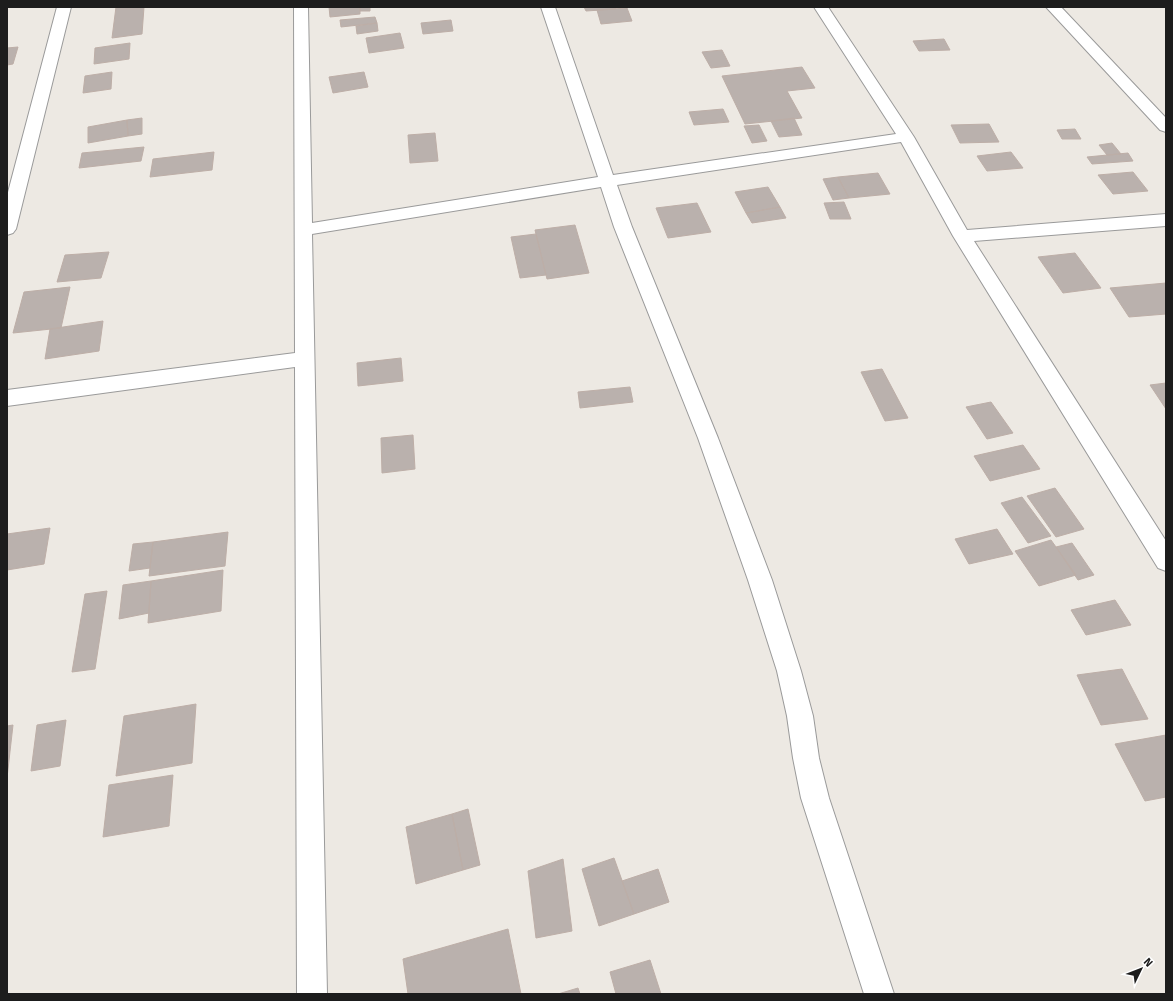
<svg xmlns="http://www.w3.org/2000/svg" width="1173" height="1001" viewBox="0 0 1173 1001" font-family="'Fira Sans',sans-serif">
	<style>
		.building { fill: #bab1ad; stroke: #bdaea7 }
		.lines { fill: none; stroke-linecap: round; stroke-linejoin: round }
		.minor-casing { stroke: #9a9a9a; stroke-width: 2 }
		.minor { fill: #fff; fill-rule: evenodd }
	</style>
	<rect width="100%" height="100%" fill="#ede9e3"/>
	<!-- building -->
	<path class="building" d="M116,7H144L142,34L112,38Z
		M329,7H360V14L330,17Z
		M360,7H370V11H360Z
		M584,7H615L616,9L586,11Z
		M627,8L632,21L601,24L597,10Z
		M375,17L377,23L341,27L340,20Z
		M451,20L453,31L423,34L421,23Z
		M377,23L378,31L357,34L356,26Z
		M400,33L404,48L369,53L366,38Z
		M944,39L950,50L919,51L913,41Z
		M130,43L129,59L94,64L95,48Z
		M18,47L13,64L7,65V48Z
		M722,50L730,66L711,68L702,52Z
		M802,67L815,88L787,91L802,118L745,124L722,76Z
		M112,72L111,89L83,93L85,76Z
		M364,72L368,87L333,93L329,77Z
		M723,109L729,122L694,125L689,112Z
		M142,118V134L128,136L127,120Z
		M794,118L802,135L779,137L771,121Z
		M127,120L128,136L88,143V127Z
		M989,124L999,142L960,143L951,125Z
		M759,125L767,141L752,143L744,126Z
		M1075,129L1081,139H1062L1057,130Z
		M435,133L438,161L410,163L408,135Z
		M1112,143L1121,154L1107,155L1099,145Z
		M144,147L141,161L79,168L82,153Z
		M214,152L212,170L150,177L153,159Z
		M1011,152L1023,168L987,171L977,156Z
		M1128,153L1133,161L1092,164L1087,157Z
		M1133,172L1148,191L1113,194L1098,175Z
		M878,173L890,194L849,198L838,177Z
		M838,177L849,198L833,200L823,179Z
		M768,187L780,207L746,213L735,192Z
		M844,202L851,219H830L824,203Z
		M697,203L711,232L668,238L656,208Z
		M780,207L786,218L752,223L746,213Z
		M575,225L589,273L547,279L535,230Z
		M536,234L546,275L520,278L511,237Z
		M109,252L101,278L57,282L65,255Z
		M1075,253L1101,288L1063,293L1038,257Z
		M1166,283V314L1129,317L1110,288Z
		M70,287L61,328L13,333L24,292Z
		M103,321L99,351L45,359L50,329Z
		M401,358L403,381L358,386L357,363Z
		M882,369L908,418L885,421L861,372Z
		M1166,383V409L1150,385Z
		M630,387L633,402L580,408L578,392Z
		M991,402L1013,433L987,439L966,407Z
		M413,435L415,469L382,473L381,438Z
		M1023,445L1040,469L990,481L974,456Z
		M1055,488L1084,529L1056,537L1027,496Z
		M1022,497L1051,536L1028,543L1001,503Z
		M50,528L44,564L7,570V534Z
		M997,529L1013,554L969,564L955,539Z
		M228,532L225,566L149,576L153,542Z
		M1051,540L1076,575L1039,586L1015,551Z
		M153,542L150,568L129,571L133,544Z
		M1072,543L1094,575L1078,580L1056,547Z
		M223,570L221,611L148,623L151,581Z
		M151,581L149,613L119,619L123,585Z
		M107,591L95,669L72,672L85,594Z
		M1115,600L1131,625L1086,635L1071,610Z
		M1122,669L1148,719L1101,725L1077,675Z
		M196,704L192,763L116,776L124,716Z
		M66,720L60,766L31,771L37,725Z
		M13,725L7,778V726Z
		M1166,735V797L1145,801L1115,744Z
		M173,775L169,826L103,837L109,785Z
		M468,809L480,865L463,870L452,814Z
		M452,814L463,870L416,884L406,827Z
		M614,858L634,914L599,926L582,869Z
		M563,859L572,931L536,938L528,871Z
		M658,869L669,902L634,914L622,881Z
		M508,929L521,994H408L403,959Z
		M650,960L661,994H616L610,972Z
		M578,988L580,994H558Z"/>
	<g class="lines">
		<defs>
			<path id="minor" d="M57,7H71L16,229L13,233L7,235V196Z
				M294,7H308L312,223L598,177L541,7H555L613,175L896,134L814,7H828L914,137L967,230L1166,214V226L974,241L1166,541V571L1158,568L953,236L901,142L617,185L632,227L718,438L772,580L801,671L813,716L819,758L829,798L894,994H864L801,798L793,758L787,716L777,671L748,580L698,438L614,227L601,187L312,234L327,994H297L295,367L7,406V390L295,353Z
				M1046,7H1061L1166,118V132L1160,130Z"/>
		</defs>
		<!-- minor casing -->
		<use href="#minor" class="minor-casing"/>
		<!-- minor -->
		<use href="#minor" class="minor"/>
	</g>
	<!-- border -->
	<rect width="1173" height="1001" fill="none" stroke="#1d1d1d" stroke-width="16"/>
	<!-- north arrow -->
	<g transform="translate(1141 969) rotate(47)" stroke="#ffffff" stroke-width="3" paint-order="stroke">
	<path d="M0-3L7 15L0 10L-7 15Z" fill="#1d1d1d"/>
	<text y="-6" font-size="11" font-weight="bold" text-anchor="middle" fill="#1d1d1d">N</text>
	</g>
</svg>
